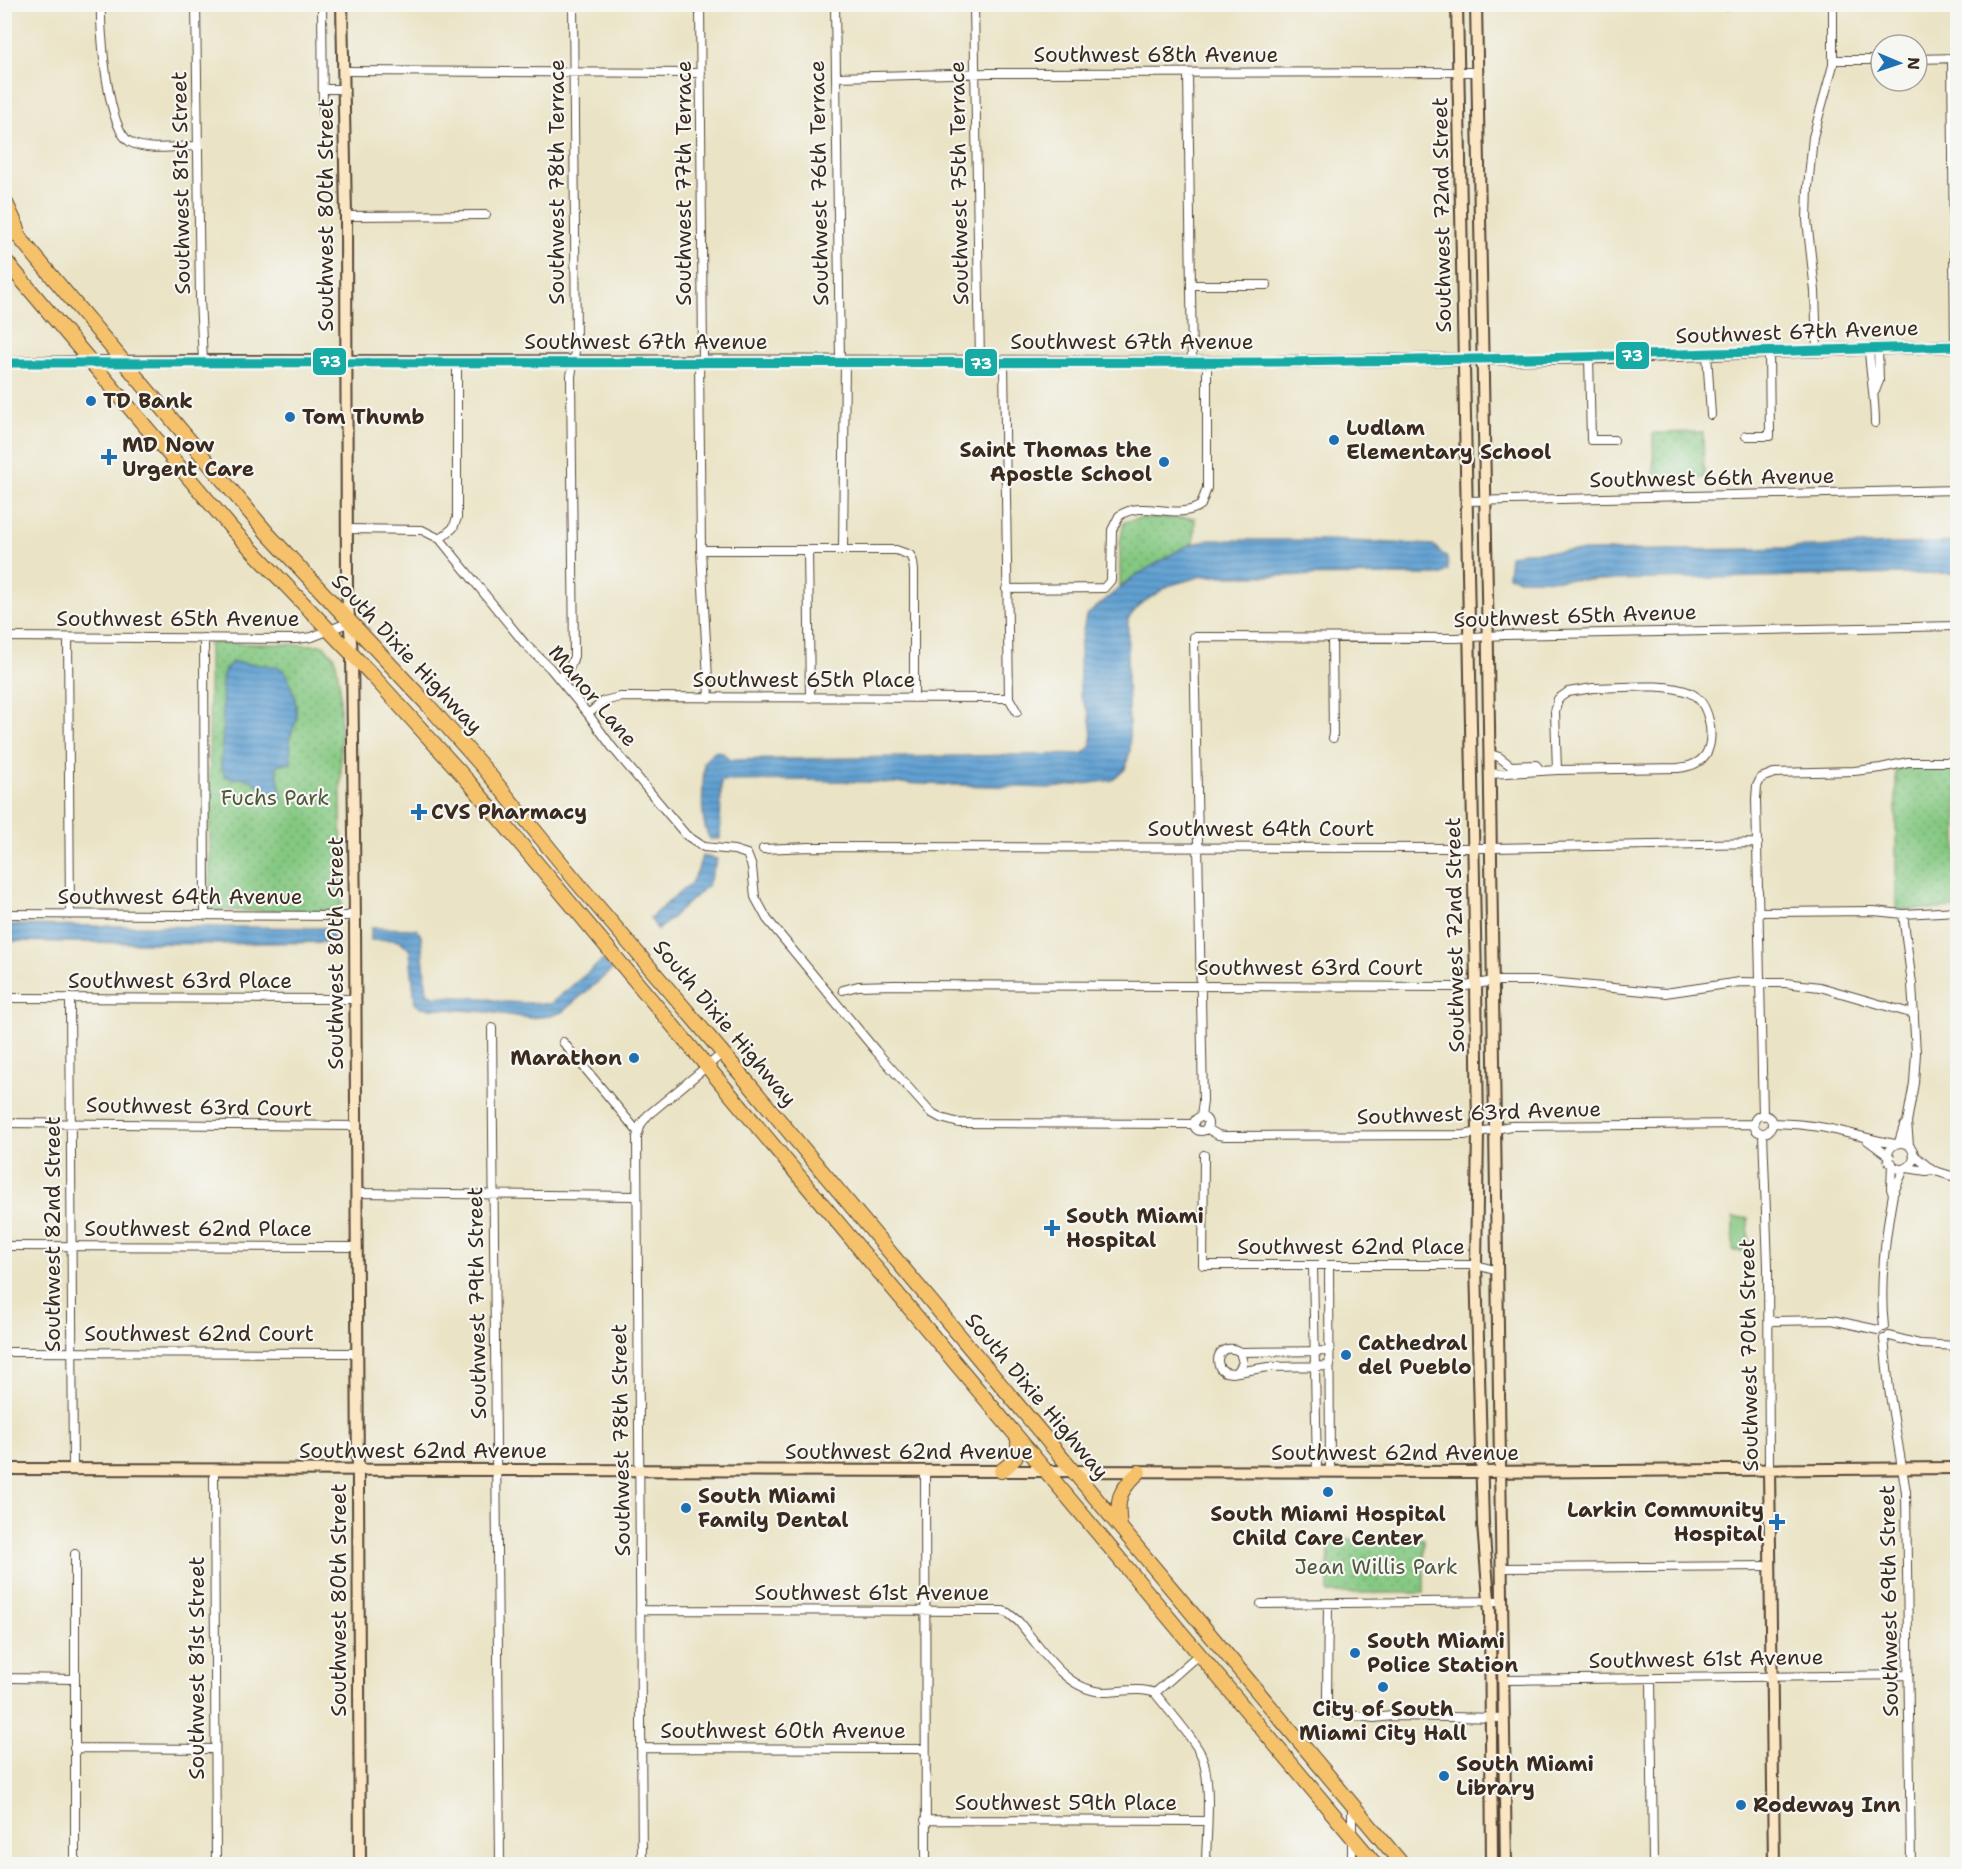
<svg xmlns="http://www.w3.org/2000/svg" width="1962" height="1869" viewBox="0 0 1962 1869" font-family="'Shantell Sans',sans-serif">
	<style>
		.green { fill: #84c881; stroke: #607950; stroke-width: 1.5 }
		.park { fill: url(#park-dots); stroke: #607950; stroke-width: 1.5 }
		.water { fill: url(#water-rules); stroke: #4e6578; stroke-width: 1.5 }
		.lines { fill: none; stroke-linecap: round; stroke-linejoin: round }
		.street-casing { stroke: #554637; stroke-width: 10 }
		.secondary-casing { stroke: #554637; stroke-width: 14 }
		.highway-casing { stroke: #554637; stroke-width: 16 }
		.street { stroke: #fff; stroke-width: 8 }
		.secondary { stroke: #fbe6c4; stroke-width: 10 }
		.highway { stroke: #f5c16b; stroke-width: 14 }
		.bus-1-casing { stroke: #f6f6f2; stroke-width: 14 }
		.bus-1 { stroke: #18aaa5; stroke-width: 9 }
		.poi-dot { fill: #1f6fb2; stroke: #f6f6f2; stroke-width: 2 }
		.labels { text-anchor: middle; stroke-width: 4.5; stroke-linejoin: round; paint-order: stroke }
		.street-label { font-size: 21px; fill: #3b2a1e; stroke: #f6f6f2 }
		.poi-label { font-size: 21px; font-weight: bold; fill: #3b2a1e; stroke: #f6f6f2; text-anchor: start }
		.park-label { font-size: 21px; fill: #51593c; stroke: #f6f6f2 }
		.line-badge { stroke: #f6f6f2; stroke-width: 2 }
		.badge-label { font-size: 16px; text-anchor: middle; font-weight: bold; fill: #fff }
	</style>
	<defs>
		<pattern id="park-dots" width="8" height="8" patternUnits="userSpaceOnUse" patternTransform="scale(1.5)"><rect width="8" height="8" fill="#84c881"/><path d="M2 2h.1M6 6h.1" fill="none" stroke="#6da369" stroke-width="1.8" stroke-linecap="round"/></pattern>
		<pattern id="water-rules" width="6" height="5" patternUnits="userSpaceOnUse" patternTransform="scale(1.5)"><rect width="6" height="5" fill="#60a0d2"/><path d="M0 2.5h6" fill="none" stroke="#5083aa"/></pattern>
	</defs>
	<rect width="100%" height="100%" fill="#f6f6f2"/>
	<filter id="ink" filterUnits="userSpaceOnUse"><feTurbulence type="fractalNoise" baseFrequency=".0167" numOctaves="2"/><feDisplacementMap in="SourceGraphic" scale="12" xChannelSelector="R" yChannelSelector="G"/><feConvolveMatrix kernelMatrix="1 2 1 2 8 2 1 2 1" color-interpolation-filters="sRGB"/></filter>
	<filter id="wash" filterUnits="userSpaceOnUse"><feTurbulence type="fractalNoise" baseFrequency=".008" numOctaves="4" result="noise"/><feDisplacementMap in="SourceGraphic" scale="24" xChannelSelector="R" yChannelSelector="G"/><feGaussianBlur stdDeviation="1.35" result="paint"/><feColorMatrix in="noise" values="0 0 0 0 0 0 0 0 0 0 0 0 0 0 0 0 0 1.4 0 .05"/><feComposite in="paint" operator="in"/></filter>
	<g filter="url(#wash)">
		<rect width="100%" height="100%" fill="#eae3c5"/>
		<!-- green -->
		<path class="green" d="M1733,1218H1748L1749,1251H1733Z"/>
		<!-- park -->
		<path class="park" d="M1703,432L1704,478L1654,479L1653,433Z
			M1140,518H1195L1194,543L1133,577L1120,586V542L1124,522Z
			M209,643L323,645L335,657L340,687L342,912L210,910Z
			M1957,765V908L1896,910V768Z
			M1328,1539L1424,1540V1593H1328Z"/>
		<!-- water -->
		<path class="water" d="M1207,540H1327L1433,545L1447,558L1448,570L1440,575L1202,576L1168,586L1139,605L1128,619L1127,678L1130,751L1125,769L1113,780L1052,788L802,780L721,781L720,839H710C698,818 704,786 704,762L715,751L722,752L729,760L1083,754L1091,746L1092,735L1089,713L1080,696V646L1086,616L1133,577L1184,547Z
			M1957,542V573L1600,580L1519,579L1508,576L1510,556L1523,552L1751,549Z
			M232,662L272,666L279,667L287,674L295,698L297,719L290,737L291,764L281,763L276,766L282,798C278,805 275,806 268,804L264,790L251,780L243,778L232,779L225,775L221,767L223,727L222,679L224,672Z
			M702,856L717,859L708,885L658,930L650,918L691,883L698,870Z
			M5,925L333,928V942L214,944L5,941Z
			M371,928L417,929L421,936L427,993L434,996L485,998L502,1002L550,1004L603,960L612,970L562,1012L550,1016L530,1018L487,1012L420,1007L415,1003L410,951C401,936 387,940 371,940Z"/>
	</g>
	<g filter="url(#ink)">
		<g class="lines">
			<defs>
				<path id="street" d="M101,4C100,31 107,129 130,142C148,152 178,146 198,146
					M196,4L200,298L203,361
					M322,4L323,113
					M700,4L703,361
					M835,4L840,361
					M974,4L980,362
					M1674,4L1697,7L1749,4
					M1952,58L1955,346
					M1917,59L1958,58
					M1834,60H1881
					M344,71L701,73
					M1188,73L1192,363
					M836,77L990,73L1477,72
					M323,89H345
					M346,216L486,215
					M1191,285H1267
					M1869,348C1870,374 1875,397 1875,423
					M1817,350L1815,291L1807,220L1808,187L1813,137L1833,65V4
					M1707,354L1711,415
					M1589,357L1591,440H1614
					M699,361L701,550L709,698
					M1004,362L1009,698L1017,712
					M1875,391L1879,381L1878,348
					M1746,436H1770L1769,352
					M1467,501L1958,490
					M347,529L422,530L440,539L525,644L550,668L588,714L612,747L686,835L704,847L734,850L747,854L752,867L755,897L767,919L876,1051L930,1112L941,1118L959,1123L1194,1124
					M440,539L453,528L457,518V362
					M701,550H896L910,555L913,562L914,571V698
					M808,550L810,698
					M843,550L845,361
					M1006,589L1104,588L1111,580L1112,530L1119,516C1143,498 1177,522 1201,505L1207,488V362
					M4,637L297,639L312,637L350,622
					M68,638L70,915
					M204,638L205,916
					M1332,638L1333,738
					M559,678L570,667L574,656L571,376L576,345L573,4
					M1593,688C1620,688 1666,682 1690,693C1709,701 1716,737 1706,754C1700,764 1688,767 1678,768L1557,770L1555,712L1558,699L1568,692Z
					M588,714L604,701L620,697L1009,698
					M1490,754L1499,757L1511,766L1536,765L1540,770
					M1490,774L1557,770
					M763,849L810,847L1491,848L1758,843
					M1759,912L1874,911L1903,914L1958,911
					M4,914L347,916L355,913
					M1903,914L1912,984L1916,1053L1914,1083L1907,1122L1909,1145
					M843,990L858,986L894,985L1461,987L1493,981H1540L1665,993L1740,982L1785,983L1820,987L1914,1014
					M4,998L356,999
					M70,998L73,1470
					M492,1028L500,1864
					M563,1042L638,1132
					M1754 1124a9 9 0 1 1 18 0a9 9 0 1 1-18 0Z
					M1763,1116L1756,799L1757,786L1761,778L1774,773L1854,771L1881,768L1908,762H1958
					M1194 1124a7 7 0 1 1 14 0a7 7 0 1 1-14 0Z
					M1201,1117L1203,1101L1194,637L1457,638L1504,635L1958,626
					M4,1123L357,1126
					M1772,1123C1794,1124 1817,1125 1839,1131C1858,1135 1875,1141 1895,1144
					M1206,1128L1218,1135L1225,1136L1464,1135L1511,1126L1754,1124
					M1763,1133L1768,1266L1769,1469
					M1867,1140L1890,1157
					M1899,1142L1904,1126L1907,1122
					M1888 1156a13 13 0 1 1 26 0a13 13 0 1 1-26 0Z
					M1913,1154L1932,1170
					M1204,1155L1203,1265H1476L1498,1271
					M1907,1168L1926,1171L1932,1170L1958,1178
					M356,1193L637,1196
					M1893,1194L1904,1169
					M4,1246L356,1247
					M1313,1265L1317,1472
					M1329,1265L1330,1472
					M1769,1321L1832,1320L1878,1330
					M1884,1327C1879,1283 1885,1237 1893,1194L1891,1189L1892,1163
					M1889,1336L1920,1344L1958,1346
					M1884,1339L1889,1389L1906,1492L1911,1864
					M1330,1351L1240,1352C1226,1343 1213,1354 1220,1368L1225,1372L1232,1373L1268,1367L1330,1366
					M4,1352L357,1353
					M1238,1371L1243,1363L1240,1352
					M214,1470L216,1864
					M925,1471L926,1864
					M1502,1568L1771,1566
					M1328,1603L1327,1698L1329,1707L1334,1713L1374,1718L1392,1716L1504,1718
					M1261,1604L1503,1601
					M640,1610L1003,1611L1008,1613L1018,1621C1041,1648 1065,1691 1104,1692C1120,1692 1140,1687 1155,1693L1199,1654
					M4,1675L11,1678L75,1679
					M1651,1678L1653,1864
					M1504,1680L1909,1675
					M1155,1693C1169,1711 1186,1729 1198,1749C1214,1774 1206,1834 1206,1864
					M74,1748L215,1749
					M641,1748L925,1749
					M1352,1806V1864
					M925,1820L1206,1821
					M75,1864V1554
					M642,1864L637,1137L641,1124L648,1115L723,1053"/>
				<path id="secondary" d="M342,4L346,216L347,592L352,654L355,922L360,1864
					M1457,4L1476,984L1478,1132L1476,1265L1483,1524L1490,1613L1492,1864
					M1476,4C1488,624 1499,1245 1506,1864
					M4,363L203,361L1269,362L1613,357L1958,346
					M4,1469L1481,1472L1958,1468
					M1769,1469L1774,1864"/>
				<path id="highway" d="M4,199L18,229
					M4,219L268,534L427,704L483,767L576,881L744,1078L1402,1864
					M4,259L232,529L372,675L468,781L1375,1864
					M1001,1471C1015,1461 1019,1455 1018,1438
					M1120,1526C1116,1498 1119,1491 1139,1472"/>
			</defs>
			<!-- street casing -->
			<use href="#street" class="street-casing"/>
			<!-- secondary casing -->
			<use href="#secondary" class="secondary-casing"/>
			<!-- highway casing -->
			<use href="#highway" class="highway-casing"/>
			<!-- street -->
			<use href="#street" class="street"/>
			<!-- secondary -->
			<use href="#secondary" class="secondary"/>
			<!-- highway -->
			<use href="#highway" class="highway"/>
			<defs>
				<path id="bus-1" d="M4,363C427,359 849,365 1271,362C1500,360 1729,353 1958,346"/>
			</defs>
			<!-- bus-1 casing -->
			<use href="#bus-1" class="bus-1-casing"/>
			<!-- bus-1 -->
			<use href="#bus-1" class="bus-1"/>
		</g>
	</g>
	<!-- markers -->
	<g class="poi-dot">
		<circle cx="91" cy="401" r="6"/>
		<circle cx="290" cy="417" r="6"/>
		<circle cx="1334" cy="440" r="6"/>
		<path d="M106 448h6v6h6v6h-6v6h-6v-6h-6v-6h6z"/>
		<circle cx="1164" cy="462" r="6"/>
		<path d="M416 803h6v6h6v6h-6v6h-6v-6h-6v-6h6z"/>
		<circle cx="634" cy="1058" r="6"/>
		<path d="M1049 1219h6v6h6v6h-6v6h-6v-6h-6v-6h6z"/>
		<circle cx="1346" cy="1355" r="6"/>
		<circle cx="1328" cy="1492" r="6"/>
		<circle cx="686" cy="1508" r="6"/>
		<path d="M1774 1513h6v6h6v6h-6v6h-6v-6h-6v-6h6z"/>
		<circle cx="1355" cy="1653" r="6"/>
		<circle cx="1383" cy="1687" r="6"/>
		<circle cx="1444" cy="1776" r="6"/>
		<circle cx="1741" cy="1805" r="6"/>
	</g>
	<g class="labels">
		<!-- street labels -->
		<g class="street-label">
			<text x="1156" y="62">Southwest 68th Avenue</text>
			<text transform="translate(557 182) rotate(-90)" y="7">Southwest 78th Terrace</text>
			<text transform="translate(181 183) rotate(-91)" y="7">Southwest 81st Street</text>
			<text transform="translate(684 183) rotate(-90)" y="7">Southwest 77th Terrace</text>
			<text transform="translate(819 183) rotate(-91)" y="7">Southwest 76th Terrace</text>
			<text transform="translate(959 183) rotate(-91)" y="7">Southwest 75th Terrace</text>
			<text transform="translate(326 215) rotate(-90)" y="7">Southwest 80th Street</text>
			<text transform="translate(1442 215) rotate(-91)" y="7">Southwest 72nd Street</text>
			<text transform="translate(1797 332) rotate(-2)" y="7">Southwest 67th Avenue</text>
			<text x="646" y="349">Southwest 67th Avenue</text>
			<text x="1132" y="349">Southwest 67th Avenue</text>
			<text transform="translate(1712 478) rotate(-1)" y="7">Southwest 66th Avenue</text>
			<text transform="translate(1575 616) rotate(-2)" y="7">Southwest 65th Avenue</text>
			<text x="178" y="626">Southwest 65th Avenue</text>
			<text transform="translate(407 654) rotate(47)" y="7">South Dixie Highway</text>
			<text x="804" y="687">Southwest 65th Place</text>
			<text transform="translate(593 696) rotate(50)" y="7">Manor Lane</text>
			<text x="1261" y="836">Southwest 64th Court</text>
			<text x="180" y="904">Southwest 64th Avenue</text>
			<text transform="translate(1455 935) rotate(-91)" y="7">Southwest 72nd Street</text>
			<text transform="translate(336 953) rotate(-90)" y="7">Southwest 80th Street</text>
			<text x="1310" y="975">Southwest 63rd Court</text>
			<text x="180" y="988">Southwest 63rd Place</text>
			<text transform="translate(725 1023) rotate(50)" y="7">South Dixie Highway</text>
			<text transform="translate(199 1107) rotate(1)" y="7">Southwest 63rd Court</text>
			<text transform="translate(1479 1113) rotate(-2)" y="7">Southwest 63rd Avenue</text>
			<text x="198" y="1236">Southwest 62nd Place</text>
			<text transform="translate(53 1234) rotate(-90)" y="7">Southwest 82nd Street</text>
			<text x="1351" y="1254">Southwest 62nd Place</text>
			<text transform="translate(477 1303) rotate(-91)" y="7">Southwest 79th Street</text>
			<text x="199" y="1341">Southwest 62nd Court</text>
			<text transform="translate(1749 1355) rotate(-91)" y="7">Southwest 70th Street</text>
			<text transform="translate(1037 1396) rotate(50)" y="7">South Dixie Highway</text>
			<text transform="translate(621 1440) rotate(-91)" y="7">Southwest 78th Street</text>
			<text x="423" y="1458">Southwest 62nd Avenue</text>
			<text x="909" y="1459">Southwest 62nd Avenue</text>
			<text x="1395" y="1460">Southwest 62nd Avenue</text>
			<text x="872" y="1600">Southwest 61st Avenue</text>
			<text transform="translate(339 1600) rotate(-90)" y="7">Southwest 80th Street</text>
			<text transform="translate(1889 1601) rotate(-91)" y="7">Southwest 69th Street</text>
			<text transform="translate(1706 1659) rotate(-1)" y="7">Southwest 61st Avenue</text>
			<text transform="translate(197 1668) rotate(-90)" y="7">Southwest 81st Street</text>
			<text x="783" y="1738">Southwest 60th Avenue</text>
			<text x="1066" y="1810">Southwest 59th Place</text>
		</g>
		<!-- poi labels -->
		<g class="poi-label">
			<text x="103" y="408">TD Bank</text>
			<text x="302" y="424">Tom Thumb</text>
			<text x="1346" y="435">Ludlam<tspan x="1346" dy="24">Elementary School</tspan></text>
			<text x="122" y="452">MD Now<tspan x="122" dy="24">Urgent Care</tspan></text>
			<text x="1152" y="457" text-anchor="end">Saint Thomas the<tspan x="1152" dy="24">Apostle School</tspan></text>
			<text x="431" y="819">CVS Pharmacy</text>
			<text x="622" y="1065" text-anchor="end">Marathon</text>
			<text x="1066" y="1223">South Miami<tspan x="1066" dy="24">Hospital</tspan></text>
			<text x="1358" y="1350">Cathedral<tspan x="1358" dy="24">del Pueblo</tspan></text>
			<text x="698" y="1503">South Miami<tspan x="698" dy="24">Family Dental</tspan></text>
			<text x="1764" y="1517" text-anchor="end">Larkin Community<tspan x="1764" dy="24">Hospital</tspan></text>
			<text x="1328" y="1521" text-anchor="middle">South Miami Hospital<tspan x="1328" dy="24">Child Care Center</tspan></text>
			<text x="1367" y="1648">South Miami<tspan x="1367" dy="24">Police Station</tspan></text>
			<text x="1383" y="1716" text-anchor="middle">City of South<tspan x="1383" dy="24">Miami City Hall</tspan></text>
			<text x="1456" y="1771">South Miami<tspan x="1456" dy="24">Library</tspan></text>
			<text x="1753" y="1812">Rodeway Inn</text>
		</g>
		<!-- park labels -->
		<g class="park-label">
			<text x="275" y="805">Fuchs Park</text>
			<text x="1376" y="1574">Jean Willis Park</text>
		</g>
	</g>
	<g class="line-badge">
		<rect x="1615" y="341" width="35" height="29" rx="6" fill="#18aaa5"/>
		<rect x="312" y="347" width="35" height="29" rx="6" fill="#18aaa5"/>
		<rect x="964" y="348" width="34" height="29" rx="6" fill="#18aaa5"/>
	</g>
	<g class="badge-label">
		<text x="1632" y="361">73</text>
		<text x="330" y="367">73</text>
		<text x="981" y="369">73</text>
	</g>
	<!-- margin -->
	<rect width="1962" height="1869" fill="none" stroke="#f6f6f2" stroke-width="24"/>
	<!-- north arrow -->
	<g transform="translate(1899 63) rotate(92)"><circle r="28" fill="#f6f6f2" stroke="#aba49d" stroke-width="1.5"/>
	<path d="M0-4.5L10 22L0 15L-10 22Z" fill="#1f6fb2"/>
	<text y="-9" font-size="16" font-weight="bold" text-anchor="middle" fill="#3b2a1e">N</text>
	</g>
</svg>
